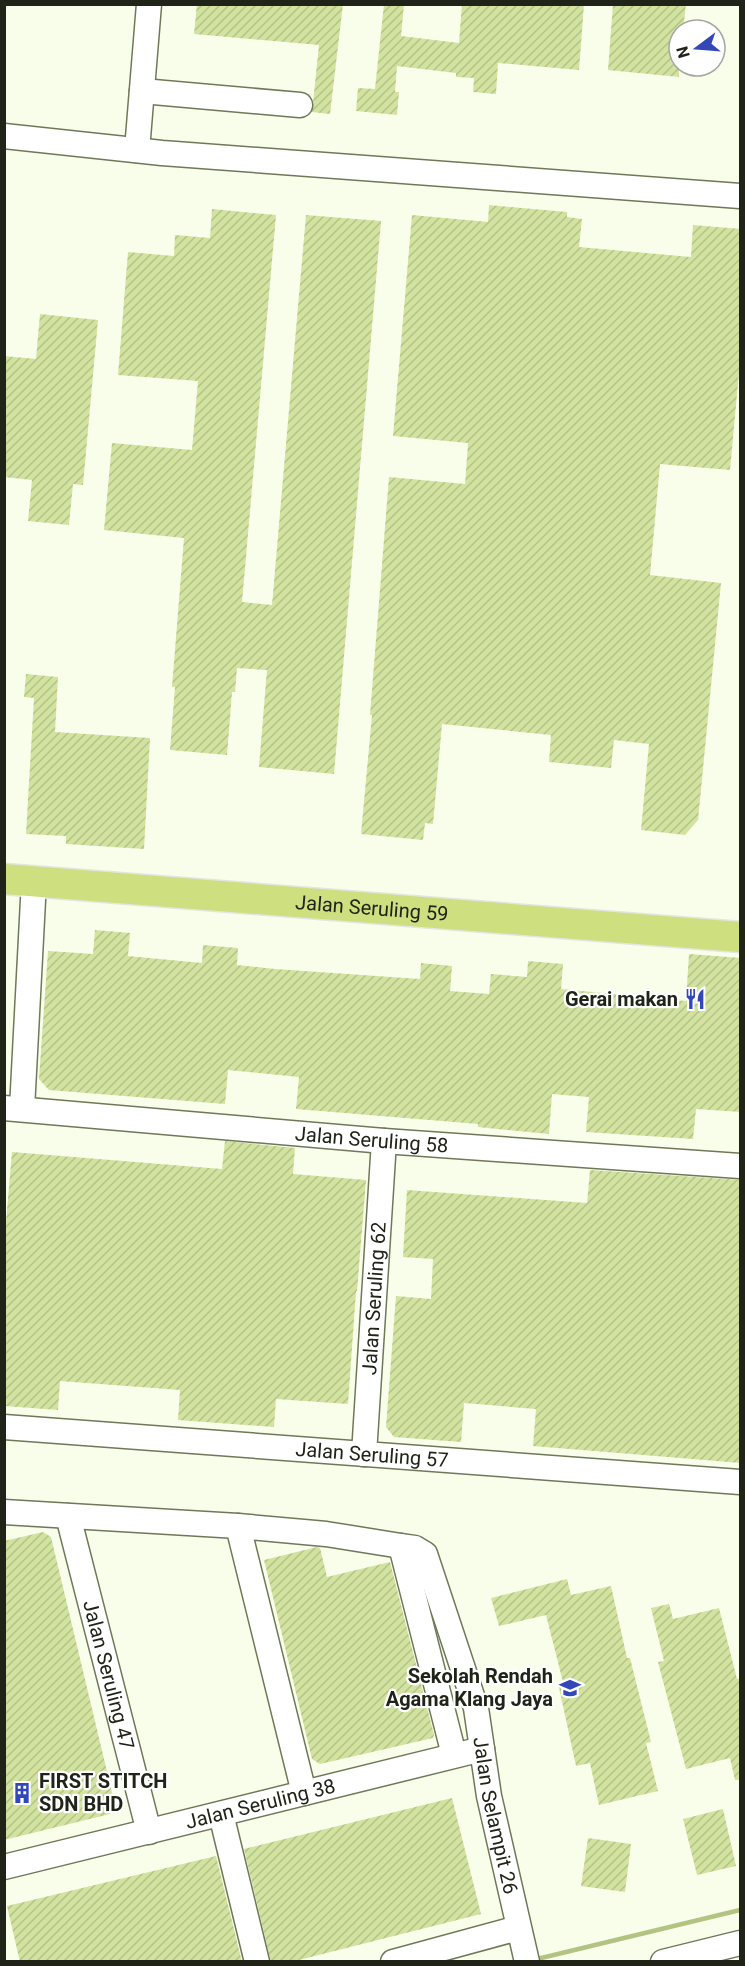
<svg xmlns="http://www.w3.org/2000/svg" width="745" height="1966" viewBox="0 0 745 1966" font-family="Roboto,sans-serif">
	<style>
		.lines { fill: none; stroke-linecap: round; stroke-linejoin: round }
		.stream { stroke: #b3c482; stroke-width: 4.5 }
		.building { fill: url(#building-hatch) }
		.minor-casing { stroke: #6f7859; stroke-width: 27 }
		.major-casing { stroke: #e4e5e3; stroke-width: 33 }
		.minor { stroke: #fff; stroke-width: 24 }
		.major { stroke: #cedf80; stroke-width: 30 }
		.labels { text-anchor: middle; stroke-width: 4.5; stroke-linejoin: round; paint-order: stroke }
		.street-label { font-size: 20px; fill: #202317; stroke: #fff }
		.poi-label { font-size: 20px; font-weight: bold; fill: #202317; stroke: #fff; text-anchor: end }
	</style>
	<defs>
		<pattern id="building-hatch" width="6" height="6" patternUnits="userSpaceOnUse" patternTransform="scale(1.5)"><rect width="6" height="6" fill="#d2e3a0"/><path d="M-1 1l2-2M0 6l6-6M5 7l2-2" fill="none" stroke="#b4c289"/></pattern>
	</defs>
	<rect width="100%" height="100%" fill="#f8feea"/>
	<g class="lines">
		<!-- stream -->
		<path class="stream" d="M533,1960L740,1910"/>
	</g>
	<!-- building -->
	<path class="building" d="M197,4H343L330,114L312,112L319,45L194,34Z
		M384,4H404L401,36L459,43L462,4H584L579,70L498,63L496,94L473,92L474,78L456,77V73L397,66L395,92H399L397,115L356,111L358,88L375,89Z
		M613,4H686L683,30H679V77L608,70Z
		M489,205L567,212V217L582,219L579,247L691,257L693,225L741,229V351L730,470L660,464L650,575L721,583L698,820L685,835L641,830L649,744L614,740L611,768L549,762L551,735L442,724L433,824L425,823L423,840L361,834L372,715H370L389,477L465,484L468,443L393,436L412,215L488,222Z
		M212,209L276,215L242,602L272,605L306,215L381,221L334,774L259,767L267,670L237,668L235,692H232L227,755L170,750L175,687H172L184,538L104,530L112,443L192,450L198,381L118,375L128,252L174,256L175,235L210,238Z
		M40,314L98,320L83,485L73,484L69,525L28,521L32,480L4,477V356L36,359Z
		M26,674L58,677L55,732L150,738L144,849L66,844V836L26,834L34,698L24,697Z
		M95,930L130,933L128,956L202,963L203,945L238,948L237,965L275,969L420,979L421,963L452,966L450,991L489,994L491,974L527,977L528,961L563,964L561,989L686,1001L689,954L741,958V1112L696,1109L693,1139L586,1132L589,1097L552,1094L549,1134L478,1127V1124L296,1109L299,1077L228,1070L225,1104L49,1090L39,1079L48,951L93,954Z
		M225,1141L295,1148L293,1174L366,1180L357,1291H356L348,1404L276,1399L274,1427L178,1420L180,1390L60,1381L58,1410L4,1406V1245L12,1152L222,1169Z
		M590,1170L741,1180V1463L533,1446L536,1409L464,1403L461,1442L394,1437L386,1427L396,1296L431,1299L433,1259L403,1257L407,1190L587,1203Z
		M43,1532L51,1537L115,1805L110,1814L4,1840V1541Z
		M317,1547L320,1548L327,1577L390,1562L434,1735L433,1738L320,1764L312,1759L264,1560Z
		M567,1579L571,1595L611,1586L627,1658H630L651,1742L646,1743L658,1791L599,1805L590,1763L576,1766L558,1683L563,1682L546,1615L499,1626L491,1598Z
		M669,1604L673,1619L719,1608L737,1679L741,1678V1780H735L730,1758L686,1769L658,1662L664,1661L651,1608Z
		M452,1798L481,1914L291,1962H271L244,1849Z
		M723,1809L736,1866L697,1875L683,1819Z
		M588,1838L631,1844L625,1892L581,1886Z
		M216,1856L242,1962H20L7,1906Z"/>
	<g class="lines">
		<defs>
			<g id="minor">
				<path d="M142,91L300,105"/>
				<path d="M4,136L162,153L740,196"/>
				<path d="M137,150L149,4"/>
				<path id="s1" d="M4,1108L384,1141L740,1166"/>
				<path d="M22,1109L34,881"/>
				<path id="s2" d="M4,1427L740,1482"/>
				<path id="s3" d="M364,1454L384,1141"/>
				<path id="s4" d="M4,1512L238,1526L326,1534L401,1546L415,1548L425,1554L476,1708L489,1796L527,1962"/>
				<path id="s5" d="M68,1516L149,1832"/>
				<path d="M238,1526L304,1793"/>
				<path d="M401,1546L454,1755"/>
				<path d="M221,1814L257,1962"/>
				<path id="s6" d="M4,1867L482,1749"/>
				<path d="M393,1962L518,1928"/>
				<path d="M663,1962L740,1943"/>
			</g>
			<g id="major">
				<path id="s7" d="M4,879L740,937"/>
			</g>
		</defs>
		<!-- minor casing -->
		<use href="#minor" class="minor-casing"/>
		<!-- major casing -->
		<use href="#major" class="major-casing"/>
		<!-- minor -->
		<use href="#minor" class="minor"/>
		<!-- major -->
		<use href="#major" class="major"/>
	</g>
	<!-- icons -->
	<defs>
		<symbol id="restaurant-bare" viewBox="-9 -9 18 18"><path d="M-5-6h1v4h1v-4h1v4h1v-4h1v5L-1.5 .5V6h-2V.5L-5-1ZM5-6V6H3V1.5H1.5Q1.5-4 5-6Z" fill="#3347b9" stroke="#fff" stroke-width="2.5" paint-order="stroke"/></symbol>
		<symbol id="school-bare" viewBox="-9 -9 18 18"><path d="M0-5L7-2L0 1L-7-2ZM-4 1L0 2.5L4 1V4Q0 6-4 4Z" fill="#3347b9" stroke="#fff" stroke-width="2.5" paint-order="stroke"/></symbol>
		<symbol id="building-bare" viewBox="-9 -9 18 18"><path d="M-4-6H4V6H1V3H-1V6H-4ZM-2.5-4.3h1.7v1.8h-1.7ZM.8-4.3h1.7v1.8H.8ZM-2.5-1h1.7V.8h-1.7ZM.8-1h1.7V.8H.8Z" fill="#3347b9" stroke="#fff" stroke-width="2.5" paint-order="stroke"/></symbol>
	</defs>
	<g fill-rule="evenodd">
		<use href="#restaurant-bare" x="680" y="984" width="30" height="30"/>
		<use href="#school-bare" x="555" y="1673" width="30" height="30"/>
		<use href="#building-bare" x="7" y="1778" width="30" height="30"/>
	</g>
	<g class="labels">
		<!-- street labels -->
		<g class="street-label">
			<text dy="7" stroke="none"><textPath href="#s7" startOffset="369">Jalan Seruling 59</textPath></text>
			<text dy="7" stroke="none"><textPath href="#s1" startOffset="369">Jalan Seruling 58</textPath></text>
			<text dy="7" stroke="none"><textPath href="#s3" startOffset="156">Jalan Seruling 62</textPath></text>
			<text dy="7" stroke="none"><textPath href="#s2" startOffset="369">Jalan Seruling 57</textPath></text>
			<text dy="7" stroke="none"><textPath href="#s5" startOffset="164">Jalan Seruling 47</textPath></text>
			<text dy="7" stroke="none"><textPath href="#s6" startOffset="264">Jalan Seruling 38</textPath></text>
			<text dy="7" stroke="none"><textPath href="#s4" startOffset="696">Jalan Selampit 26</textPath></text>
		</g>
		<!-- poi labels -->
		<g class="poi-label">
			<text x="678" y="1006">Gerai makan</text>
			<text x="553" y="1683">Sekolah Rendah<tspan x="553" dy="23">Agama Klang Jaya</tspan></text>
			<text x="39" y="1788" text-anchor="start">FIRST STITCH<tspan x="39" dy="23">SDN BHD</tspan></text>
		</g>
	</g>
	<!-- border -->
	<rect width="745" height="1966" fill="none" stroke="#202317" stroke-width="12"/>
	<!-- north arrow -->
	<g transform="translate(697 48) rotate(254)"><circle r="28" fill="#ffffff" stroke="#a6a7a2" stroke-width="1.5"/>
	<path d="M0-4.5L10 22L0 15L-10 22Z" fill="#3347b9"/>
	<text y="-9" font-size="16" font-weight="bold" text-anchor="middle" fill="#202317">N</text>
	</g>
</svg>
